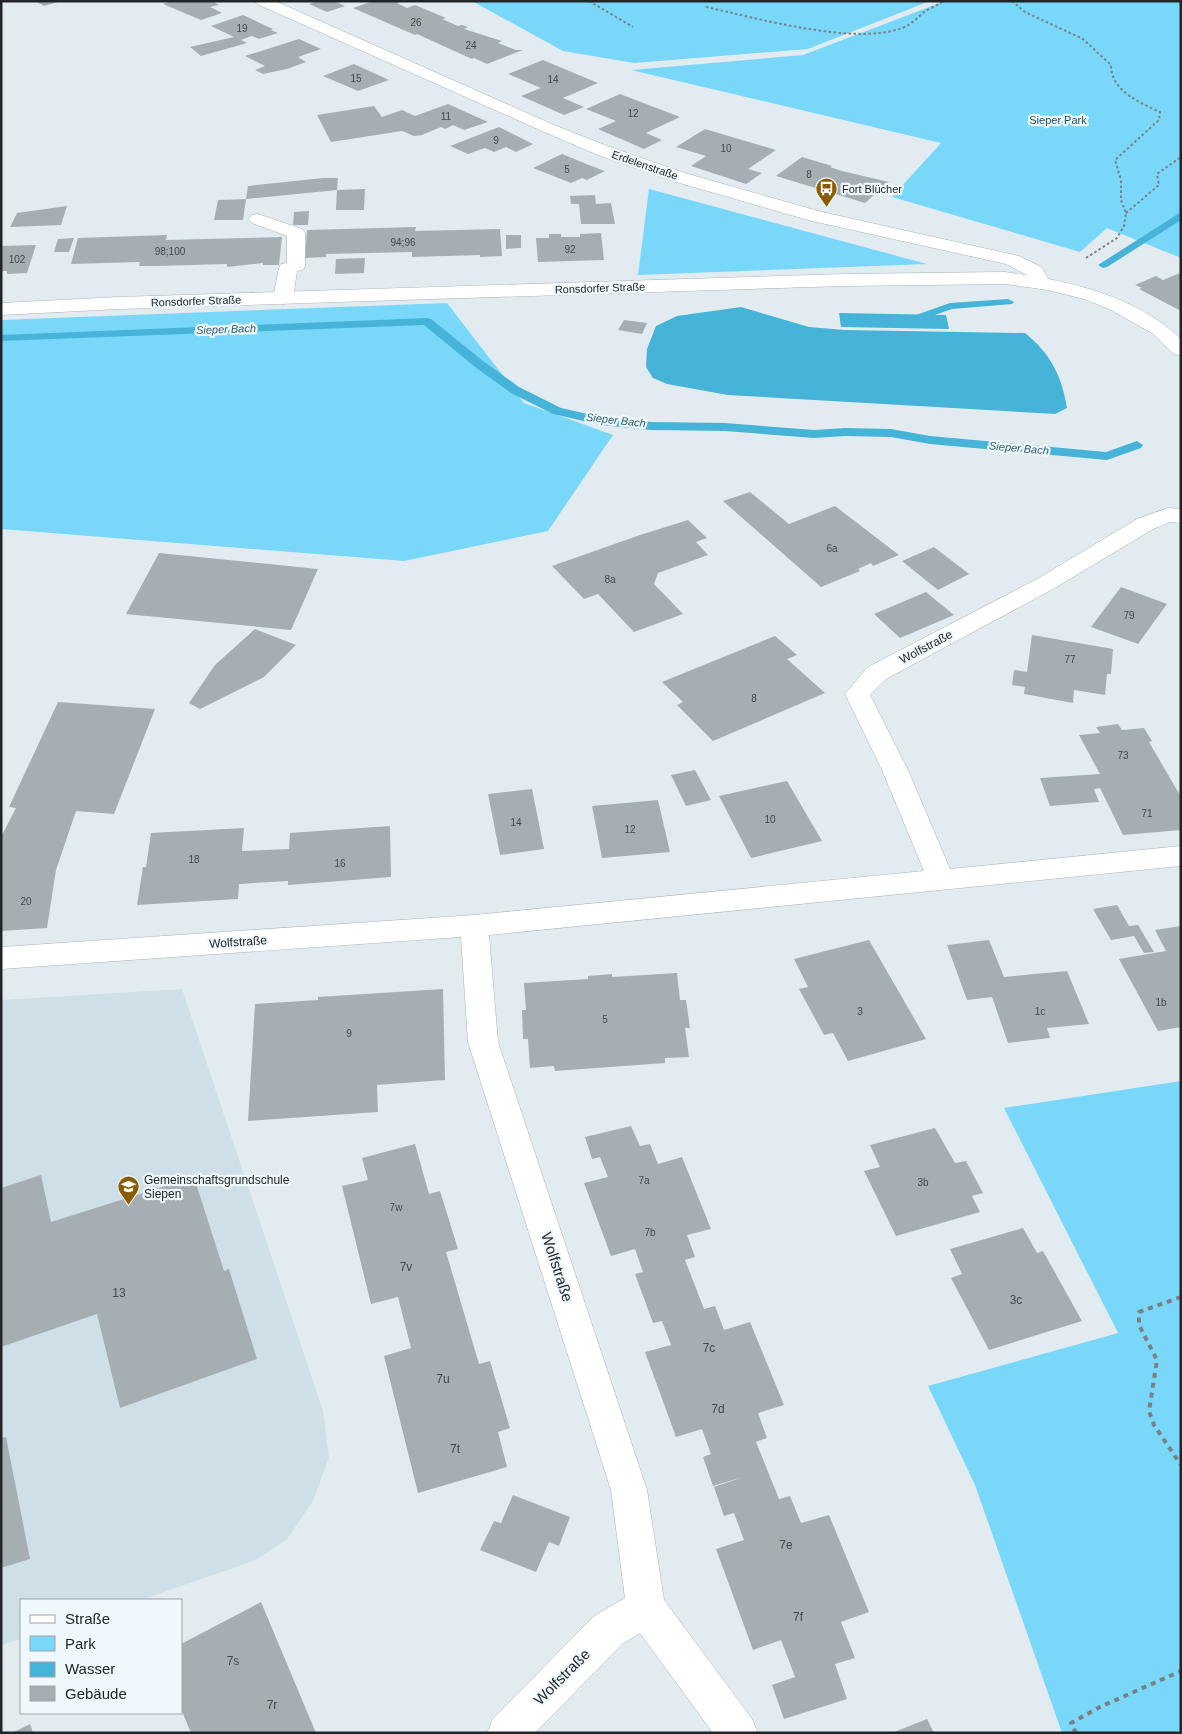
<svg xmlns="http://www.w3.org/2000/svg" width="1182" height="1734" viewBox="0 0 1182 1734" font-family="Arial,sans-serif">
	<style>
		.built { fill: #cedfe7 }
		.green { fill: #79d8fa }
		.water { fill: #46b3d8 }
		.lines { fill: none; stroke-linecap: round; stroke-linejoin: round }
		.stream { fill: #46b3d8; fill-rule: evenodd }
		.building { fill: #a5afb3 }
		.minor-casing { stroke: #a9b3b7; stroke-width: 1 }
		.major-casing { stroke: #a9b3b7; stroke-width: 1 }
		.path-far1 { stroke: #7a8083; stroke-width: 2; stroke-dasharray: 2.5 2.5; stroke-linecap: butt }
		.path { stroke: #7a8083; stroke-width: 4; stroke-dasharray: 5 5; stroke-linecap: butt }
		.minor { fill: #fff; fill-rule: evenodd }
		.major { fill: #fff; fill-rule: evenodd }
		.labels { text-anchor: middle; stroke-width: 4.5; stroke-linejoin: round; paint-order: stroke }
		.number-label { font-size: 10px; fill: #43484a }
		.far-park-label { font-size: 11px; fill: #1f4d5d; stroke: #eff9fd }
		.far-street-label { font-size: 11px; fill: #222527; stroke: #eff9fd }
		.far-poi-label { font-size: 11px; fill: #222527; stroke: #eff9fd; text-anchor: start }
		.far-water-label { font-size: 11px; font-style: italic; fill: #2d5b6b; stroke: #eff9fd }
		.street-label { font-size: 12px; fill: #222527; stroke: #eff9fd }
		.poi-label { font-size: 12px; fill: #222527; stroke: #eff9fd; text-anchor: start }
		.near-number-label { font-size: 12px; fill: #43484a }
		.near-street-label { font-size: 15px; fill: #222527; stroke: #eff9fd }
	</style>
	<rect width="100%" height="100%" fill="#e2ecf0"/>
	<!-- built -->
	<path class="built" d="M182,989L323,1411L329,1458L313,1501L287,1539L256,1560L141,1600H21V1639L1,1645V1000Z"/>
	<!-- green -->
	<path class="green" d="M472,1H930L808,49L634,63L563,51Z
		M945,1H1181V258L1107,228L1080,252L892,197L941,143L631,70L803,55Z
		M649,189L927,264L638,275Z
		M447,303L524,403L613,435L548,531L404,561L1,529V320Z
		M1181,1081V1733H1062L975,1485L928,1386L1118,1333L1004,1108Z"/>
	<!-- water -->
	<path class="water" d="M741,307L809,327L845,330L1025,333C1050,353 1062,376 1067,408L1055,414L728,395L667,384L653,378L646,367L647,349L656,326L677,316Z
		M839,313L946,315L949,329L841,327Z"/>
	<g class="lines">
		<!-- stream -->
		<path class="stream" d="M1181,212V220L1107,267L1103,268L1098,265Z
			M1008,299L1014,302L1012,304L952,309L906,325L900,322L902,320L950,303Z
			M427,318L431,319L483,361L519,387L561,408L601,417L651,422L725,423L814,430L845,428L891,429L930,436L1106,452L1137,441L1143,445L1141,448L1107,460L930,444L891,437L845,436L814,438L725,431L651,430L601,425L553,414L511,393L475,367L424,325L1,341V335Z"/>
	</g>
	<!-- building -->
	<path class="building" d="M35,1H57L58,2L44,6Z
		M171,1H212L219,5L210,7L222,13L201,20L163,4Z
		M318,1H334L345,6L327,12L309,4Z
		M373,1H402L397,3L407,8L415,5L446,18L442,19L458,26L462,25L468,27L464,29L502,41L498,43L516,50H523L487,64L474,58L472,59L417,34L415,35L353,8Z
		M243,15L273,29L271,30L278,33L259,39L252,36L241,40L247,43L201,56L190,47L234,37L211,26Z
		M299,39L321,49L298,57L306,62L287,69L263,74L255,70L265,66L245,56Z
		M543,60L598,83L563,98L584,107L564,115L521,96L541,88L508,74Z
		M354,64L389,80L358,91L323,76Z
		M620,94L680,117L646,133L662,140L644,149L598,129L616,121L586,109Z
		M448,104L488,122L464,130L453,125L445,129L441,127L422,135L414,136L402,131L331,142L317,115L374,106L382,117L402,110L415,116Z
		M499,127L533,144L516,152L506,147L494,152L485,148L468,154L450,146Z
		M705,129L776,150L748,169L762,173L746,184L691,166L706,156L676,147Z
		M562,154L599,169L605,171L587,180L582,178L571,183L533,168Z
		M802,157L832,166L830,167L842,171L889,182L865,203L776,176Z
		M323,178H338L337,190L246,199L248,186Z
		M365,189L364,210H336L337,190Z
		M595,195L596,204L611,203L615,224H581L579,204H571L570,196Z
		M246,199L243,220H214L218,200Z
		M67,206L61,225L10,227L17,213Z
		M309,211L308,225H293L294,212Z
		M416,227L415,231L500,229L502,256L480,257V255L412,257V252L326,254V257L305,258L307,230Z
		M601,233L604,260L538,262L536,238H549V234H561V237H580V234Z
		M167,235L166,240L282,237L279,265H263V263L227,267V264L157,266H139L140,262L71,264L78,238Z
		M506,235H521V248L506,249Z
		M74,238L69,252H54L58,239Z
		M36,245L27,273L7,274V271H1V246Z
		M365,258L364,273L335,274L336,259Z
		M1180,273L1181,311L1139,289L1142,288L1135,285L1156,276L1163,280Z
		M624,320L647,323L642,334L618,330Z
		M750,492L789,524L835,506L899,555L873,566L871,563L858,569L860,571L821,587L723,501Z
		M688,520L707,538L696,542L708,555L658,573L654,584L683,614L634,632L598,594L584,599L552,566L640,535Z
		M934,547L969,574L938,590L902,561Z
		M159,553L318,569L291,630L126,614Z
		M1121,587L1167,604L1138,644L1091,627Z
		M926,592L954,615L900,638L874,614Z
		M255,629L296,645L264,677L200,709L189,703L215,665Z
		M1032,635L1113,649L1111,674H1107L1105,695L1074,690L1073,703L1024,694L1025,687L1012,685L1014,670L1027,672Z
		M775,636L797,655L787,659L825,693L713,741L677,705L683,702L662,682Z
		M58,702L155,709L114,814L76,811L56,870L47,928L1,931V837L16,808L9,807Z
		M1118,724L1122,730L1144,728L1152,741L1149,742L1181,797V830L1123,835L1100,788L1094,789L1099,802L1050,806L1040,778L1100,774L1079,735L1100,733L1096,727Z
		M695,770L711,800L686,806L671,775Z
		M787,781L822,841L751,858L719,796Z
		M532,789L544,849L500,855L488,794Z
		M658,800L670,852L602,858L592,806Z
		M390,826L391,877L288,885V881L239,884L238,899L137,905L143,867H146L151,833L244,828L242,851L289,849L290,833Z
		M1117,905L1129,926L1138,925L1154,952L1144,953L1134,936L1111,940L1093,909Z
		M1181,926V1027L1158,1031L1119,959L1166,951L1155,930Z
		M869,940L926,1039L848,1061L833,1033L824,1035L799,989L808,987L794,959Z
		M989,940L1004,977L1067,971L1089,1024L1047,1028L1050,1038L1008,1043L992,997L967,1000L947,945Z
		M677,973L680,1000H686L690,1028H685L689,1057L665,1058V1063L555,1071L554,1066L530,1068L528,1039H523L522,1010H526L524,983L588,979V976L612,974V977Z
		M443,989L445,1080L377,1085L378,1112L248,1121L255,1004L318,1000V997Z
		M631,1126L640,1146L650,1144L658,1164L682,1157L711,1229L687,1235L695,1257L685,1260L704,1309L715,1306L724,1330L750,1322L784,1405L758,1413L767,1438L756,1442L779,1499L790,1496L801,1523L829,1515L869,1612L841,1622L855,1658L835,1664L847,1699L784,1719L772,1685L795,1677L781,1640L753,1650L716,1549L744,1540L734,1513L724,1516L714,1487L743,1477L713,1486L703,1457L711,1454L702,1429L676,1437L645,1352L671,1345L662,1321L653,1323L635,1274L643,1272L635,1249L611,1256L584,1183L608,1177L600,1157L592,1159L585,1137Z
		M935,1128L955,1163L966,1161L983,1193L972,1196L980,1212L896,1236L864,1171L880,1167L870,1145Z
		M415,1144L429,1194L440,1191L458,1249L446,1252L479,1364L490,1361L510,1428L498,1432L507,1467L418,1493L384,1356L411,1348L398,1297L371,1304L342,1186L368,1180L362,1158Z
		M41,1175L51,1222L194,1177L224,1271L229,1269L257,1359L120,1408L97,1314L1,1347V1188Z
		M1023,1228L1037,1253L1043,1251L1082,1321L989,1350L951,1278L962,1274L950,1249Z
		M6,1437L30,1559L1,1568V1438Z
		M513,1495L570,1517L559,1546L549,1542L536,1572L480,1550L494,1521L501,1523Z
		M261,1602L316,1733H191L181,1709V1644Z
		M927,1719L934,1733H892Z
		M30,1724L33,1733H12Z"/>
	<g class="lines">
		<defs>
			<path id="minor" d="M255,1H275L554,125L610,147L688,174L822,212L1019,256L1041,267L1051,283L1049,287L1042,289L1035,287L1027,275L1006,264L812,221L676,182L598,155L542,131L257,4Z
				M258,214L302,229L305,233V266L303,270L297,271L293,298L290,302L283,304L276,302L273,298L279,268L281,264L287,263V236L252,223L249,219L252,215Z
				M1168,508L1181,509V523L1170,522L1153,529L1053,589L886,679L870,695L908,770L950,869L1181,846V866L489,935L498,1042L647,1490L664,1600L752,1719L758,1733H713L640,1633L622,1644L535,1733H487L493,1719L594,1616L625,1598L611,1490L468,1042L461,937L1,969V947L474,915L924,871L882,770L845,694L868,667L1037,579L1137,519Z"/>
			<path id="major" d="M1005,272C1068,281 1133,294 1181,339V356L1174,354L1152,333L1109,309L1084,299L1048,290L1005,284L844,286L119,309L1,315V303L119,297L844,274Z"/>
		</defs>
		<!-- minor casing -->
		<use href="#minor" class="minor-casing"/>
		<!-- major casing -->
		<use href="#major" class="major-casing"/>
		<!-- path-far1 -->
		<path class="path-far1" d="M589,1L633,27
			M1012,1L1025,12L1083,39L1111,65C1111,91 1139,102 1160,112L1159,120L1115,160L1121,180V200L1126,213L1124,226L1117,238L1086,258
			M706,7C757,18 854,46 902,28C911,25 917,18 924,12C930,8 938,5 944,1
			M1126,213L1159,185L1157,174L1181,157"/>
		<!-- path -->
		<path class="path" d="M1181,1297L1139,1312V1325L1157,1360L1149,1411L1154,1425L1181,1465
			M1076,1733L1071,1723L1100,1707L1181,1671"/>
		<!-- minor -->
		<use href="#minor" class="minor"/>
		<!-- major -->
		<use href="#major" class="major"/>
	</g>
	<!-- icons -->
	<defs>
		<symbol id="bus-pin" viewBox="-11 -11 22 30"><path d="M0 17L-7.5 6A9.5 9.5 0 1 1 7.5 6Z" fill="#8c5c03" stroke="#eff9fd"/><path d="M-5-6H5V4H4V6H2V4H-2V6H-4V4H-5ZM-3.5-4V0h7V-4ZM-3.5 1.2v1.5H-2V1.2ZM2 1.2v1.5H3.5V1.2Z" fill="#fff"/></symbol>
		<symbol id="school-pin" viewBox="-11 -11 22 30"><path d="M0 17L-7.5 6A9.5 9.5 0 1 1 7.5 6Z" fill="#8c5c03" stroke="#eff9fd"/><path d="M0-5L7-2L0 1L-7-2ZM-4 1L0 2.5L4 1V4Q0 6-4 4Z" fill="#fff"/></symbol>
	</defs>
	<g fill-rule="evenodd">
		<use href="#bus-pin" x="814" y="176" width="25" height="34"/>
		<use href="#school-pin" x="116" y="1174" width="25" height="34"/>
	</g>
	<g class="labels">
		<!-- number labels -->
		<g class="number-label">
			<text x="416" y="26">26</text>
			<text x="242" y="32">19</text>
			<text x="471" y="49">24</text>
			<text x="356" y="82">15</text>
			<text x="553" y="83">14</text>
			<text x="633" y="117">12</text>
			<text x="446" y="120">11</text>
			<text x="496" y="144">9</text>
			<text x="726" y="152">10</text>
			<text x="567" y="173">5</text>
			<text x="809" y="178">8</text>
			<text x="403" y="246">94;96</text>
			<text x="570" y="253">92</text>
			<text x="170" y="255">98;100</text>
			<text x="17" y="263">102</text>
			<text x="832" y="552">6a</text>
			<text x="610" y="583">8a</text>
			<text x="1129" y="619">79</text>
			<text x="1070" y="663">77</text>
			<text x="754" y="702">8</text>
			<text x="1123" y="759">73</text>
			<text x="1147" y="817">71</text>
			<text x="770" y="823">10</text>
			<text x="516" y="826">14</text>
			<text x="630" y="833">12</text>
			<text x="194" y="863">18</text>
			<text x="340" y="867">16</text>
			<text x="26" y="905">20</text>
			<text x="1161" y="1006">1b</text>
			<text x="860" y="1015">3</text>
			<text x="1040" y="1015">1c</text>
			<text x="605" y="1023">5</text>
			<text x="349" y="1037">9</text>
			<text x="644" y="1184">7a</text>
			<text x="923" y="1186">3b</text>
			<text x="396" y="1211">7w</text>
			<text x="650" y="1236">7b</text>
		</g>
		<!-- far-park labels -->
		<g class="far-park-label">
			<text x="1058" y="124">Sieper Park</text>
		</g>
		<!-- far-street labels -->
		<g class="far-street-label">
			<text transform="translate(645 165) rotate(19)" y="4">Erdelenstraße</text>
			<text transform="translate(600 288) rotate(-2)" y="4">Ronsdorfer Straße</text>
			<text transform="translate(196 301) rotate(-2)" y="4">Ronsdorfer Straße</text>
		</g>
		<!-- far-poi labels -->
		<g class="far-poi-label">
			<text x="842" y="193">Fort Blücher</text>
		</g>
		<!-- far-water labels -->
		<g class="far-water-label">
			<text transform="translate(226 329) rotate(-2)" y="4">Sieper Bach</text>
			<text transform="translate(616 420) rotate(6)" y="4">Sieper Bach</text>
			<text transform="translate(1019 448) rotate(5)" y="4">Sieper Bach</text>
		</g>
		<!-- street labels -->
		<g class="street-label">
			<text transform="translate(926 647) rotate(-28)" y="4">Wolfstraße</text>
			<text transform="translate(238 942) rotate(-4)" y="4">Wolfstraße</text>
		</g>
		<!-- poi labels -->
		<g class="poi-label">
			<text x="144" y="1184">Gemeinschaftsgrundschule<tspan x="144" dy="14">Siepen</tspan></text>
		</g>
		<!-- near-number labels -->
		<g class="near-number-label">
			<text x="406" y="1271">7v</text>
			<text x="119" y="1297">13</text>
			<text x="1016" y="1304">3c</text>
			<text x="709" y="1352">7c</text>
			<text x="443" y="1383">7u</text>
			<text x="718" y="1413">7d</text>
			<text x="455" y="1453">7t</text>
			<text x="786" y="1549">7e</text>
			<text x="798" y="1621">7f</text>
			<text x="233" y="1665">7s</text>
			<text x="272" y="1709">7r</text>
		</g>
		<!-- near-street labels -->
		<g class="near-street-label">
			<text transform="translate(557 1267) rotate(72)" y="5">Wolfstraße</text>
			<text transform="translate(562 1677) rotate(-45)" y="5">Wolfstraße</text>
		</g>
	</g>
	<!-- border -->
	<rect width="1182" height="1734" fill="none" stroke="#222527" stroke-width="5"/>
	<!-- legend -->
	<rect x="20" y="1599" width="162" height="115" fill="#eff9fd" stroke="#9da4a7"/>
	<rect x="30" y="1615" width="25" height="8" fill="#ffffff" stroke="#9da4a7"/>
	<text x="65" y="1624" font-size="15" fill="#222527">Straße</text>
	<rect x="30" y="1636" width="25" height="15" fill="#79d8fa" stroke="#9da4a7"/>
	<text x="65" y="1649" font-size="15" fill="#222527">Park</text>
	<rect x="30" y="1662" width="25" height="15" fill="#46b3d8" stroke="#9da4a7"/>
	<text x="65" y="1674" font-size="15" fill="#222527">Wasser</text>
	<rect x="30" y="1686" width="25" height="15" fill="#a5afb3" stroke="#9da4a7"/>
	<text x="65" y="1699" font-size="15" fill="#222527">Gebäude</text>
</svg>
